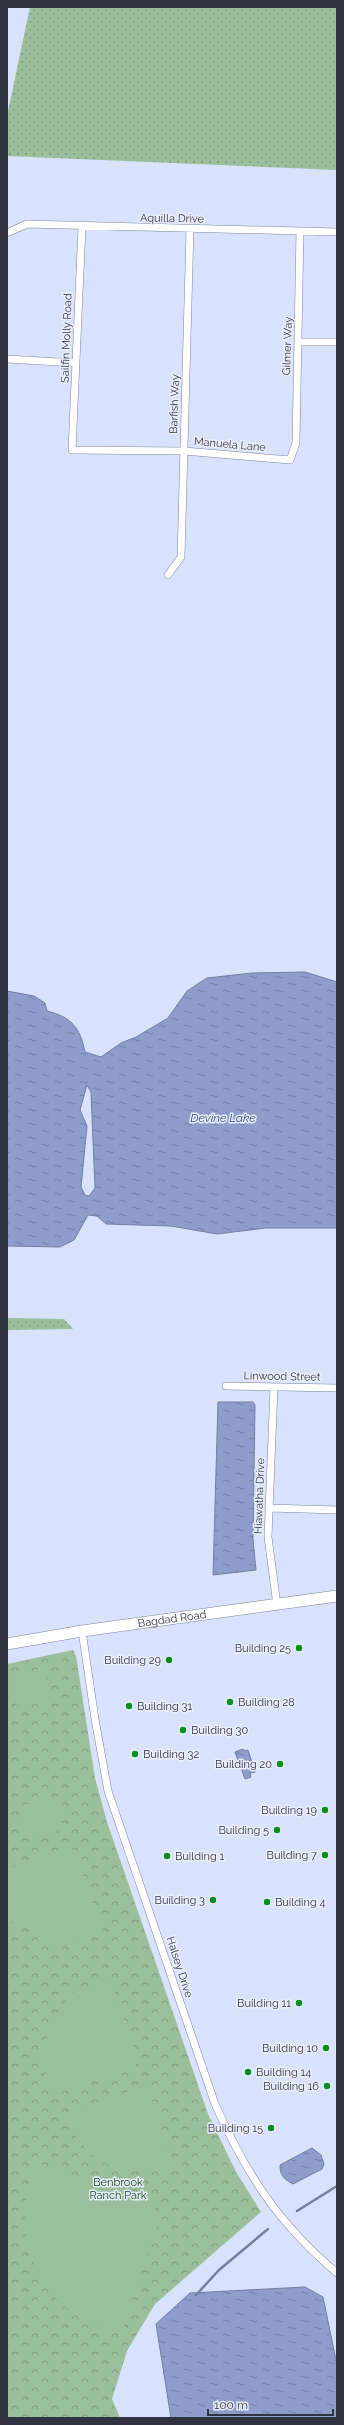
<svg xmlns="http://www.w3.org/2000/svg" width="344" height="2425" viewBox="0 0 344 2425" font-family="Raleway,sans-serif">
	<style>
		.grass { fill: url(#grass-dots) }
		.forest { fill: url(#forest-crowns) }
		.pitch { fill: #9bbf9a }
		.water { fill: url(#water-ripples); stroke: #727ea2; fill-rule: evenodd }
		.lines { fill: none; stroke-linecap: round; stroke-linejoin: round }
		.stream { stroke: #727ea2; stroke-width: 2.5 }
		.street-casing { stroke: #7a84a2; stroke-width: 8 }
		.secondary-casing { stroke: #7a84a2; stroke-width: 12 }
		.street { stroke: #fff; stroke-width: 7 }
		.secondary { stroke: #fff; stroke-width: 11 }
		.poi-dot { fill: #0a8e1d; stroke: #eaeffd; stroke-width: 1.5 }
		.labels { text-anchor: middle; stroke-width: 3; stroke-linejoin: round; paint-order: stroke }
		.street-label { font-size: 11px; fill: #303441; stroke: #eaeffd }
		.poi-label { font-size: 11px; fill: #303441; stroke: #eaeffd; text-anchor: end }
		.park-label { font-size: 11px; fill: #0b430f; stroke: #eaeffd }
		.water-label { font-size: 12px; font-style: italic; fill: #32427d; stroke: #eaeffd }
	</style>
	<defs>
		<pattern id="grass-dots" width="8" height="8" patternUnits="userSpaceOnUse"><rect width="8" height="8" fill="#9bbf9a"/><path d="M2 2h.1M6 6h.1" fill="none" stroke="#7f9c7f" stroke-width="1.8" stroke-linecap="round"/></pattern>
		<pattern id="forest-crowns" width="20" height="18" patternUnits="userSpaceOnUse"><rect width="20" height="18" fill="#9bbf9a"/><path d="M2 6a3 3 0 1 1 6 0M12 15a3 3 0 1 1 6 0" fill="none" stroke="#7f9c7f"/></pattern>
		<pattern id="water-ripples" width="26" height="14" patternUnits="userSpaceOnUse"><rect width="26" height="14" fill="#8e9dcb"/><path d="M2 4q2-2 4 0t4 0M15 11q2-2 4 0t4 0" fill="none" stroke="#7481a6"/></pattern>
	</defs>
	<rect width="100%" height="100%" fill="#d8e2fc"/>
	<!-- grass -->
	<path class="grass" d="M30,7H337V170L7,156V116Z
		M7,1318L64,1319L73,1329L7,1330Z"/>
	<!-- forest -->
	<path class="forest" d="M73,1650L76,1656L95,1778L107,1822L208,2114L236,2172L261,2212L155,2304L127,2351L112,2399L120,2418H7V1664Z"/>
	<!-- pitch -->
	<path class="pitch" d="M41,1669L47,1672L49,1703L17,1706L11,1691L15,1679Z
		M43,1796L54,1799L63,1825L61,1829L36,1840C21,1833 20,1823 22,1808L35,1798Z
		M66,1847L75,1851L103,1932L62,1946L7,1919V1869Z
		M110,1980L138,2059L135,2067L53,2095L39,2055L69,1994Z
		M142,2087L149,2091L174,2165C125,2183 82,2163 65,2113Z
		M35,2162L152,2202L160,2218L121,2334C104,2328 84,2322 69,2310C21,2274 17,2214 35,2162Z"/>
	<!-- water -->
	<path class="water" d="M305,972L337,982V1228H266L217,1234L171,1226L106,1224L97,1216L88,1215L74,1240L60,1247L7,1246V991L34,996L45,1003L47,1011C71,1017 80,1027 85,1052L101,1057L121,1043L136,1037L168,1018L187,991L207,978L252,973ZM87,1085L91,1092L95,1188L89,1196L85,1195L81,1187L87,1126L80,1110Z
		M218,1402H253L255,1405L253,1539L256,1570L213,1575Z
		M243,1749L244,1751L248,1750L255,1772L250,1773L251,1777L245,1779L235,1752Z
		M312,2148L321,2155L324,2164L322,2169L293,2184C284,2179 280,2176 280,2165Z
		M305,2287L323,2297L337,2365V2418H171L156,2324L190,2293Z"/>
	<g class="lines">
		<!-- stream -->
		<path class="stream" d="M297,2211L337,2186
			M196,2295L219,2270L268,2229"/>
		<defs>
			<path id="street" d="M82,227L72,450L184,451L290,460L296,443L300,231
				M9,232L27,224L337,232
				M298,342H337
				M7,359L76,363
				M168,575L181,557L190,229
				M226,1386L337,1388
				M274,1387L268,1537L277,1605
				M270,1508L337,1510
				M82,1631L95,1719L108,1791L215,2104C246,2174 278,2223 337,2273"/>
			<g id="secondary">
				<path id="s1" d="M7,1644L82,1631L337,1596"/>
			</g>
		</defs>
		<!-- street casing -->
		<use href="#street" class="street-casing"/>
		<!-- secondary casing -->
		<use href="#secondary" class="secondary-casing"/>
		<!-- street -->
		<use href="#street" class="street"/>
		<!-- secondary -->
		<use href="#secondary" class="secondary"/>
	</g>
	<!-- markers -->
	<g class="poi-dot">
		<circle cx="299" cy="1648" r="4"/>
		<circle cx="169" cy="1660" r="4"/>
		<circle cx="230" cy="1702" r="4"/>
		<circle cx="129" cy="1706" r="4"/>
		<circle cx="183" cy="1730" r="4"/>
		<circle cx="135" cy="1754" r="4"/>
		<circle cx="280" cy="1764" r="4"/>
		<circle cx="325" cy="1810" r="4"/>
		<circle cx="277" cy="1830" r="4"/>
		<circle cx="325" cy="1855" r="4"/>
		<circle cx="167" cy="1856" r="4"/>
		<circle cx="213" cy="1900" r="4"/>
		<circle cx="267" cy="1902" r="4"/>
		<circle cx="299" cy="2003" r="4"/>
		<circle cx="326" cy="2048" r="4"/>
		<circle cx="248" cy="2072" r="4"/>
		<circle cx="327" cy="2086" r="4"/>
		<circle cx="271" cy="2128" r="4"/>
	</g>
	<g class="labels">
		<!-- street labels -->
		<g class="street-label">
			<text transform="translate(172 218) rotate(1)" y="4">Aquilla Drive</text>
			<text transform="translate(66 338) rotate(-88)" y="4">Sailfin Molly Road</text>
			<text transform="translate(287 346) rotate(-88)" y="4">Gilmer Way</text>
			<text transform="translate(174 404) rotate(-88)" y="4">Barfish Way</text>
			<text transform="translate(230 444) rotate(5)" y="4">Manuela Lane</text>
			<text transform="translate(282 1376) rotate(1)" y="4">Linwood Street</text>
			<text transform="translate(259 1496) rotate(-88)" y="4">Hiawatha Drive</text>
			<text dy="4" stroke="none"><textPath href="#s1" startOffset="167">Bagdad Road</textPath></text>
			<text transform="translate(180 1967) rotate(72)" y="4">Halsey Drive</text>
		</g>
		<!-- poi labels -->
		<g class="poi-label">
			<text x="291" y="1652">Building 25</text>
			<text x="161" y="1664">Building 29</text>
			<text x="238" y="1706" text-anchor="start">Building 28</text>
			<text x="137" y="1710" text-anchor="start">Building 31</text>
			<text x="191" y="1734" text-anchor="start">Building 30</text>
			<text x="143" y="1758" text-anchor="start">Building 32</text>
			<text x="272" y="1768">Building 20</text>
			<text x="317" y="1814">Building 19</text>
			<text x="269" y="1834">Building 5</text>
			<text x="317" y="1859">Building 7</text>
			<text x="175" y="1860" text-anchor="start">Building 1</text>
			<text x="205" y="1904">Building 3</text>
			<text x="275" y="1906" text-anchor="start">Building 4</text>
			<text x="291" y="2007">Building 11</text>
			<text x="318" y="2052">Building 10</text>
			<text x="256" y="2076" text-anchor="start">Building 14</text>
			<text x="319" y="2090">Building 16</text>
			<text x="263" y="2132">Building 15</text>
		</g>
		<!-- park labels -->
		<g class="park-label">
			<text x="118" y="2186">Benbrook<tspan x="118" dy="13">Ranch Park</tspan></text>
		</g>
		<!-- water labels -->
		<g class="water-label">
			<text x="223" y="1122">Devine Lake</text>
		</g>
	</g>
	<!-- border -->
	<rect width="344" height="2425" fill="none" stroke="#303441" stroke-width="16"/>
	<!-- scale -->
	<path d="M208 2409v6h125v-6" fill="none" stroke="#303441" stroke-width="2"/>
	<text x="214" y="2409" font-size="12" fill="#303441" stroke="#eaeffd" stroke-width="3" paint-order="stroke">100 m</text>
</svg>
